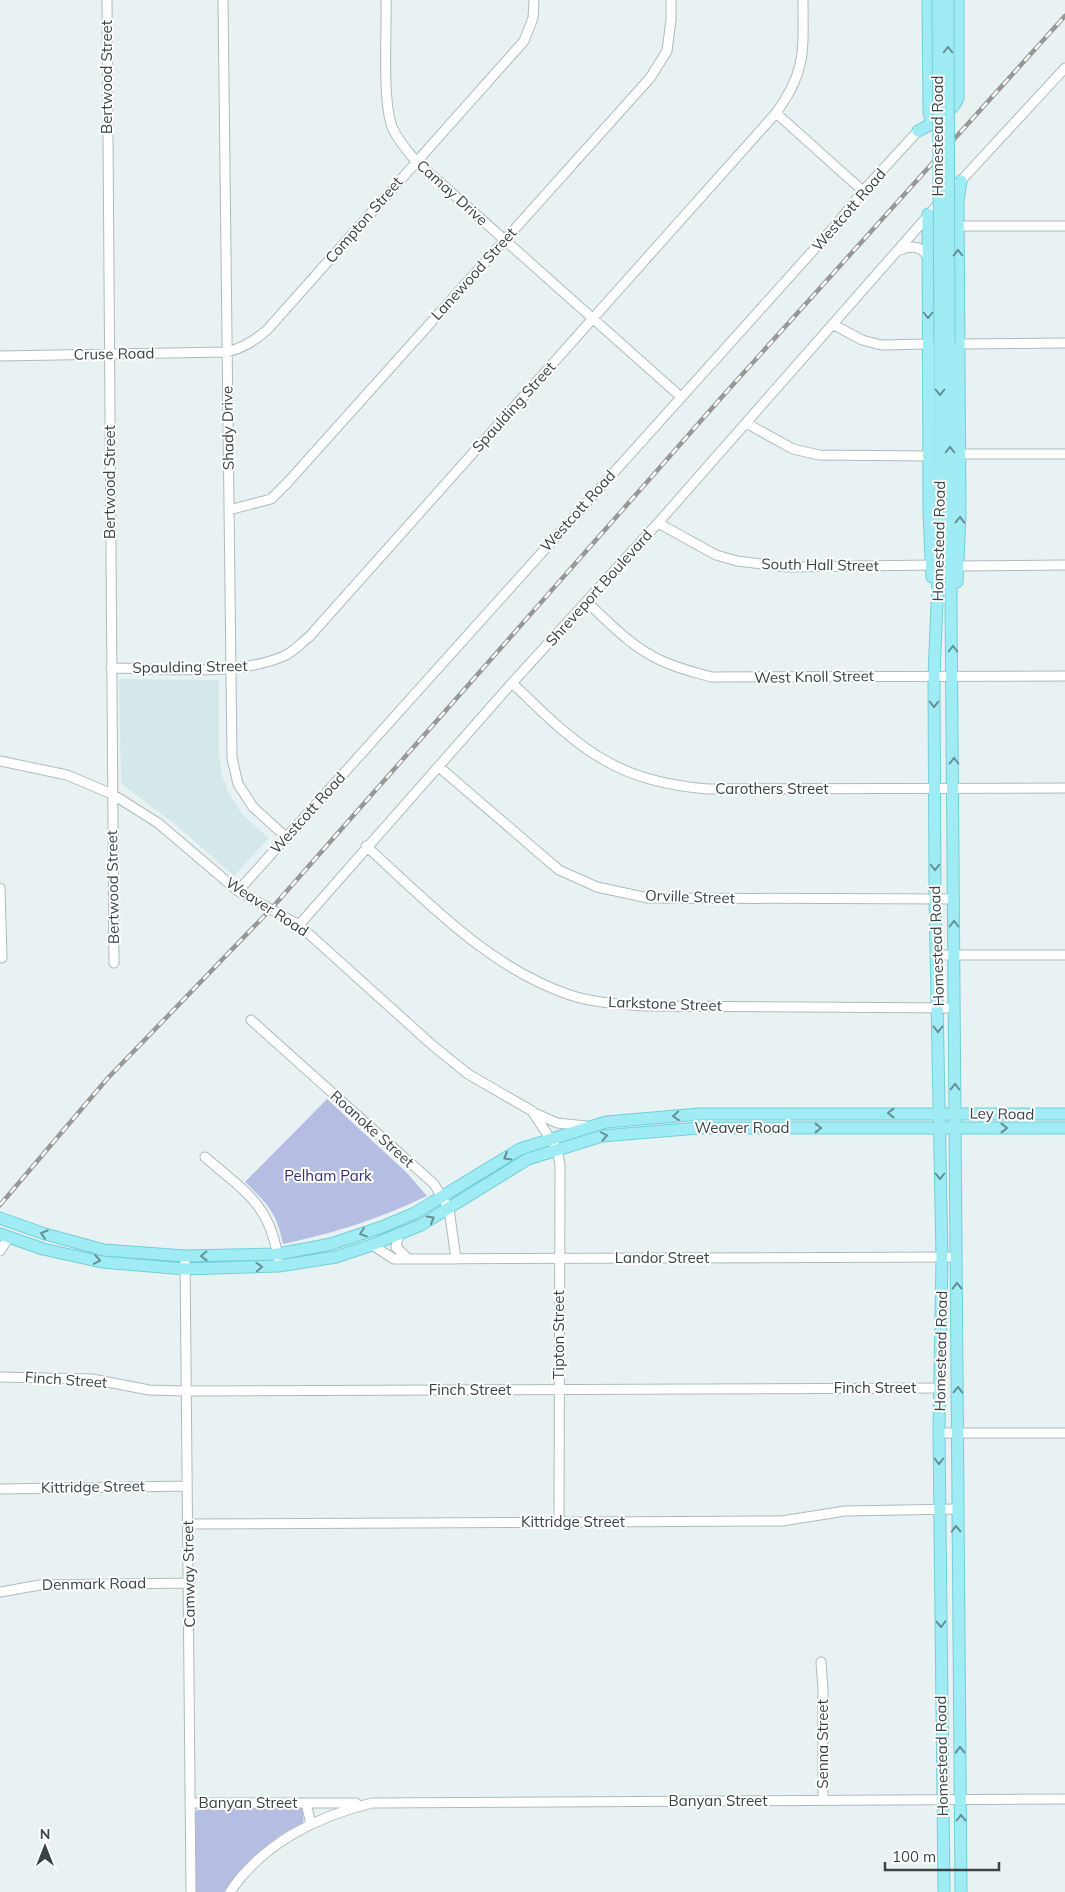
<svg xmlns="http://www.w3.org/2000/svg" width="1065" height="1892" viewBox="0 0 1065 1892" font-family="Mulish,sans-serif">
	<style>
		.education { fill: #d4e8ea }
		.green { fill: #b6bde3 }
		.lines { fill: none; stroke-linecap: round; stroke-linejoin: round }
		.minor-casing { stroke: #acbcbd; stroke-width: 11 }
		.major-casing { stroke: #72cfd8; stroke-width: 13 }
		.minor { stroke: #fff; stroke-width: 9 }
		.major { stroke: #a0ecf4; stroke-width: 11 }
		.rail-casing { stroke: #979797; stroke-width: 4.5 }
		.rail { stroke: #fff; stroke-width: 2.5; stroke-dasharray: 8; stroke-linecap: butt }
		.major-bridge-casing { stroke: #72cfd8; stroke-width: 13; stroke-linecap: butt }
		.major-bridge { stroke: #a0ecf4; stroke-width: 11 }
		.oneway { stroke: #679094 }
		.labels { text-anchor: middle; stroke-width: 4; stroke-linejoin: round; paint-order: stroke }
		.street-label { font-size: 15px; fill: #384545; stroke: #fff }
		.park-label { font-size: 15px; fill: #313171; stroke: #fff }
	</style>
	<rect width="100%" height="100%" fill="#e9f2f3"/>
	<!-- education -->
	<path class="education" d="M119,679L219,680V754L222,775L229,794L242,814L269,838L234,876L176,825L121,783Z"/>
	<!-- green -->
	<path class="green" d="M327,1099L407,1173L427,1196C376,1220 338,1232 283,1244C277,1213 267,1203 245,1182Z
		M298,1805L304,1810L303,1824C276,1832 239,1869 224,1892H194V1813L201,1807Z"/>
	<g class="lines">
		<defs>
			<path id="minor" d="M107,0L114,963
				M223,0L232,758L238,784L253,807L286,837
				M386,0C387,32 382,98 392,127C398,140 407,151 416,161L681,397
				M776,113L863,191
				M957,185L1065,68
				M958,226H1065
				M900,250C910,246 921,245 927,256
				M834,325L862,340L881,345L928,344
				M958,344L1065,343
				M0,356L227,352C243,348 254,341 267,330L524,41L533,18L534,0
				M746,423L793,449L819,455L928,456
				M960,454H1065
				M229,510L271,499L288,482L650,78L667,51L671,20V0
				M658,523L716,555L737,561L787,567L931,565
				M959,566L1065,565
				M587,602C609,623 632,647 660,660C676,668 694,672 711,677L1065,676
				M111,668C164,668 236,677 284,656C293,652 301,643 309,637L776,113C807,71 803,49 803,0
				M512,683C541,710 571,742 606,761C637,779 672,786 708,789L1065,788
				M0,761L67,775L112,794L158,823L238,891L299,925L431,1044L468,1074L532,1111L557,1149L560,1165L559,1522
				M439,767L559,870L597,887L648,898L954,899
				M366,846C428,902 489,968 570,995C594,1003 620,1004 645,1006L954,1008
				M0,888L2,958
				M238,891L836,225L863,191L918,131
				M299,925L512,683L658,523L941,201
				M937,955H1065
				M251,1020L434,1184L449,1209L456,1259
				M537,1114L557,1123L586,1126
				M205,1157C244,1191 270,1204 278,1258
				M399,1234L396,1247L407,1258
				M372,1245L394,1259H402L956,1257
				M0,1251L9,1237
				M185,1256L191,1892
				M0,1377L92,1379L149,1390L187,1391L941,1388
				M939,1433H1065
				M0,1489L187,1486
				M189,1524L782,1521L845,1511L956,1509
				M0,1592L40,1585L190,1583
				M821,1662L823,1689V1800
				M191,1803H356
				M306,1803L311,1824
				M230,1892C262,1844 317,1816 372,1803L1065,1799"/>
			<path id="major" d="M928,0L929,113L931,120L935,121
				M918,131C932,124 953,112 958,98V0
				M928,214L929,514L932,577
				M940,343V531L934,676L935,898L942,1257L939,1433L944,1892
				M949,343L961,1892
				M957,582L960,517L958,200L961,181
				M0,1218L45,1234L104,1250L185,1256L278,1254L331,1244L382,1227L415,1213L520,1149L606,1122L699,1114H1065
				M0,1234L43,1249L102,1262L185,1269L279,1266L336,1257L372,1245L421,1225L528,1159L602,1136L699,1128H1065"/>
		</defs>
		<!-- minor casing -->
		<use href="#minor" class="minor-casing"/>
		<!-- major casing -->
		<use href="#major" class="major-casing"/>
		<!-- minor -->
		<use href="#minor" class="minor"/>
		<!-- major -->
		<use href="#major" class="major"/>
		<defs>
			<path id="rail" d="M0,1205L107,1079L271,909L721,398L1065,16"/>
		</defs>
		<!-- rail casing -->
		<use href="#rail" class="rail-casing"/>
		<!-- rail -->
		<use href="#rail" class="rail"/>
		<defs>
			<path id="major-bridge" d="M938,0L940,343
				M948,0L949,343"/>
		</defs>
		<!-- major-bridge casing -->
		<use href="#major-bridge" class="major-bridge-casing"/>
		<!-- major-bridge -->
		<use href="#major-bridge" class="major-bridge"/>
	</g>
	<!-- one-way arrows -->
	<defs><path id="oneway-chevron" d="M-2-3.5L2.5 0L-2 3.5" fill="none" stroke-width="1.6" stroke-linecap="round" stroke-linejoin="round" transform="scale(1.25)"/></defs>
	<g class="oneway">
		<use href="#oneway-chevron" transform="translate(948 50) rotate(-90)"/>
		<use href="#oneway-chevron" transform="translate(958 253) rotate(-90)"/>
		<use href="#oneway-chevron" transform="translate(928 315) rotate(90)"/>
		<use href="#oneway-chevron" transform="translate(940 392) rotate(90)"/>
		<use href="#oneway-chevron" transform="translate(950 450) rotate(-90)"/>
		<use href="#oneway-chevron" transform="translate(960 520) rotate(-89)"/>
		<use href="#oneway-chevron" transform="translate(953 649) rotate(-90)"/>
		<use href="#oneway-chevron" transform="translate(934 704) rotate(90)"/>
		<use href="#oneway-chevron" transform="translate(954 761) rotate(-90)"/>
		<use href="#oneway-chevron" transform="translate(935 867) rotate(90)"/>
		<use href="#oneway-chevron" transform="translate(954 924) rotate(-90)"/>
		<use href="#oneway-chevron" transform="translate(938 1029) rotate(90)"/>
		<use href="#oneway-chevron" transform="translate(955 1087) rotate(-90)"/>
		<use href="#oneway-chevron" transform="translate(891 1113) rotate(180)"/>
		<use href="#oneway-chevron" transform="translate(676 1116) rotate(176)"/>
		<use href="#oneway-chevron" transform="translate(818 1128)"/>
		<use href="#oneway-chevron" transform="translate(1004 1128)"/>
		<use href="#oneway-chevron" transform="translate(604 1136) rotate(-11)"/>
		<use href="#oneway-chevron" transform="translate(507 1157) rotate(149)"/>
		<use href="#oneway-chevron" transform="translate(940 1176) rotate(90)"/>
		<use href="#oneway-chevron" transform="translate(431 1219) rotate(-30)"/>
		<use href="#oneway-chevron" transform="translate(363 1233) rotate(161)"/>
		<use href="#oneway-chevron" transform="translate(44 1234) rotate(-163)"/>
		<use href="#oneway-chevron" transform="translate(204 1256) rotate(179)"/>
		<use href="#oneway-chevron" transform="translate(97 1260) rotate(10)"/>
		<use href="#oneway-chevron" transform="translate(259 1267) rotate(-2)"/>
		<use href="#oneway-chevron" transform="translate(957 1286) rotate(-91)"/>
		<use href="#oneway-chevron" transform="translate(958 1390) rotate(-88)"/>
		<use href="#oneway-chevron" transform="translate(939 1461) rotate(90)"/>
		<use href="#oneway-chevron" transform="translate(956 1529) rotate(-91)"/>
		<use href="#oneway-chevron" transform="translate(941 1624) rotate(89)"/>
		<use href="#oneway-chevron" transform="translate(960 1750) rotate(-91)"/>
		<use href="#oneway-chevron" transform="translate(961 1818) rotate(-90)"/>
	</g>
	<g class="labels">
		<!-- street labels -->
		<g class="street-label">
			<text transform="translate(107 77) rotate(-90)" y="5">Bertwood Street</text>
			<text transform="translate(938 136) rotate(-90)" y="5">Homestead Road</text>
			<text transform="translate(452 193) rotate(42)" y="5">Camay Drive</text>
			<text transform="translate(849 210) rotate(-49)" y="5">Westcott Road</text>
			<text transform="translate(364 220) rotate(-49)" y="5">Compton Street</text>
			<text transform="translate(474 274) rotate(-48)" y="5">Lanewood Street</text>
			<text transform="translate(114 354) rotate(-1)" y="5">Cruse Road</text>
			<text transform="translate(514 407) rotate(-48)" y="5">Spaulding Street</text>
			<text transform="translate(228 428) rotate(-91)" y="5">Shady Drive</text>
			<text transform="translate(110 482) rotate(-90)" y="5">Bertwood Street</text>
			<text transform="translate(578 511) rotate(-48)" y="5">Westcott Road</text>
			<text transform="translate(939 541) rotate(-89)" y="5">Homestead Road</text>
			<text transform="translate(820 565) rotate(1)" y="5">South Hall Street</text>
			<text transform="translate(599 588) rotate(-48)" y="5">Shreveport Boulevard</text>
			<text transform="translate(190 667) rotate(-1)" y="5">Spaulding Street</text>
			<text transform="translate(814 677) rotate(-1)" y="5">West Knoll Street</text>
			<text x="772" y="794">Carothers Street</text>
			<text transform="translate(308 813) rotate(-48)" y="5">Westcott Road</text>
			<text transform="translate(113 887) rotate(-91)" y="5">Bertwood Street</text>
			<text transform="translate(690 897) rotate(2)" y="5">Orville Street</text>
			<text transform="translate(267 907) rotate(33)" y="5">Weaver Road</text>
			<text transform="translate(937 946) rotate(-92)" y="5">Homestead Road</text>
			<text transform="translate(665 1004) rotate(2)" y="5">Larkstone Street</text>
			<text transform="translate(1002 1114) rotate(1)" y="5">Ley Road</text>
			<text x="742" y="1133">Weaver Road</text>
			<text transform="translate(372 1129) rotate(42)" y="5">Roanoke Street</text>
			<text x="662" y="1263">Landor Street</text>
			<text transform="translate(559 1335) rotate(-90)" y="5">Tipton Street</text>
			<text transform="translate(941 1351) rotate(-89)" y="5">Homestead Road</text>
			<text transform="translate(66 1380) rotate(4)" y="5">Finch Street</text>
			<text x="875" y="1393">Finch Street</text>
			<text x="470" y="1395">Finch Street</text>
			<text transform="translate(93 1487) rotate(-1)" y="5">Kittridge Street</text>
			<text x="573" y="1527">Kittridge Street</text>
			<text transform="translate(189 1574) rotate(-91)" y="5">Camway Street</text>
			<text transform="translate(94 1584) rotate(-1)" y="5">Denmark Road</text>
			<text transform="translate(823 1744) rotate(-90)" y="5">Senna Street</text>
			<text transform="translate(942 1756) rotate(-91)" y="5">Homestead Road</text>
			<text x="718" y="1806">Banyan Street</text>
			<text x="248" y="1808">Banyan Street</text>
		</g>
		<!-- park labels -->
		<g class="park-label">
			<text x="328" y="1181">Pelham Park</text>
		</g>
	</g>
	<!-- north arrow -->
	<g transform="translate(45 1847)" stroke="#ffffff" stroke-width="4" paint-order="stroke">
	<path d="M0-4L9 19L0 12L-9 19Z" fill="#384545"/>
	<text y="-8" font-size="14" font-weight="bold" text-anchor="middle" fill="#384545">N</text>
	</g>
	<!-- scale -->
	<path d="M885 1862v8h114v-8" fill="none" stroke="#384545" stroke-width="2.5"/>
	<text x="892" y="1862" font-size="15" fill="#384545" stroke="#ffffff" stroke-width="4" paint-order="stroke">100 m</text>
</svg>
